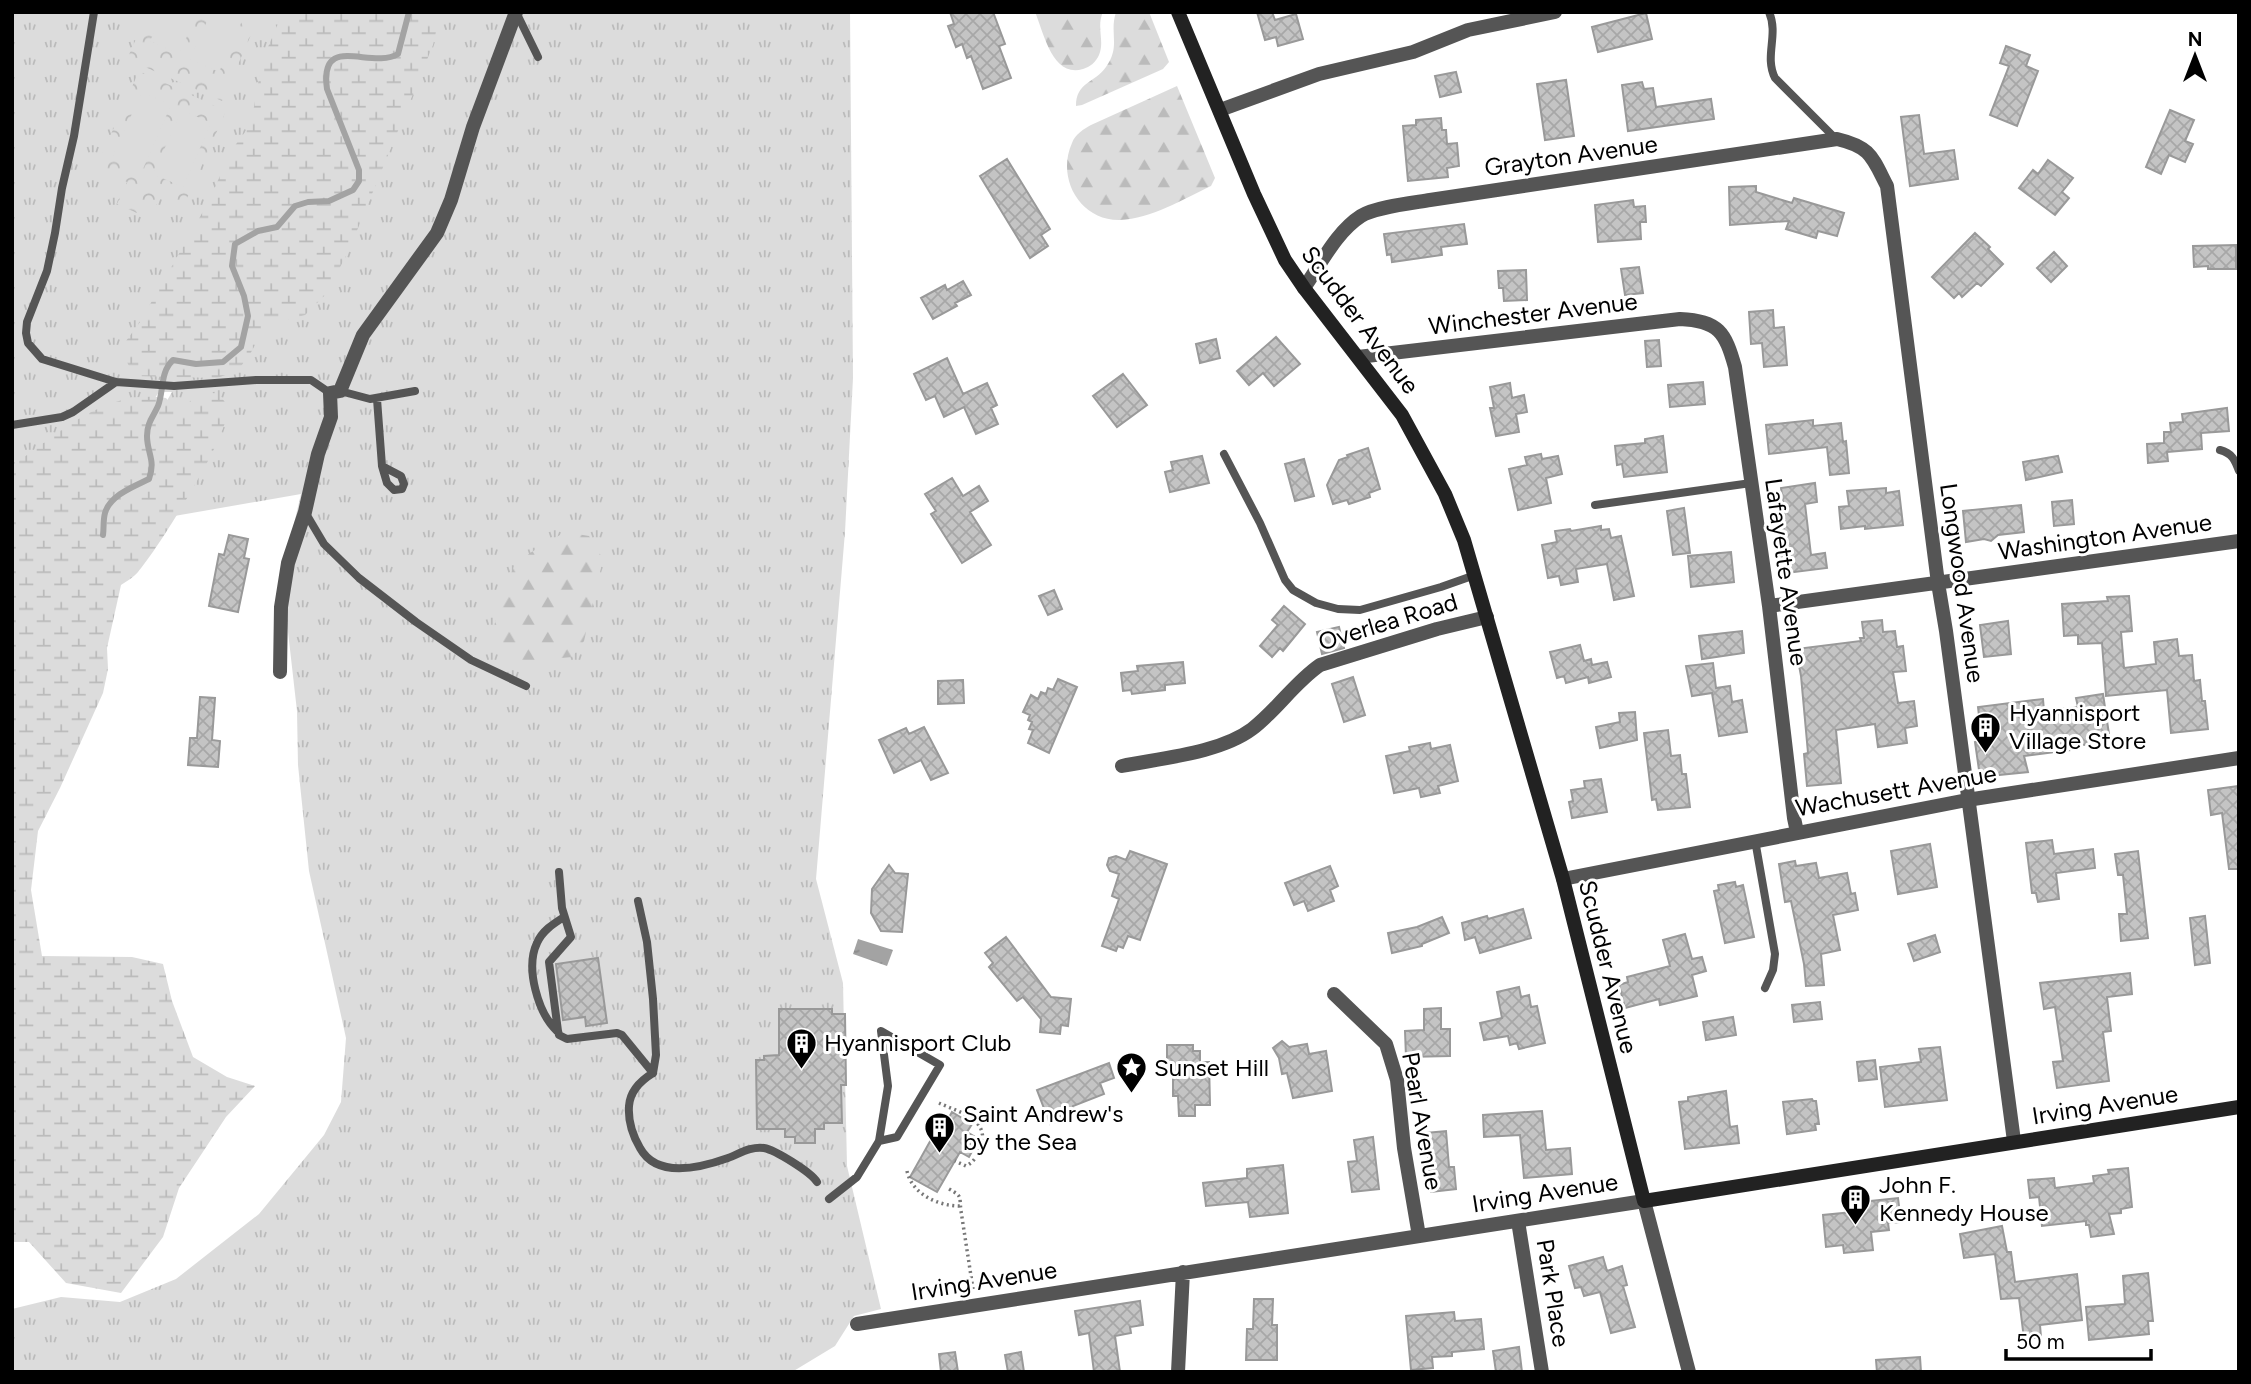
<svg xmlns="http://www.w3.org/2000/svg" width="2251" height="1384" viewBox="0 0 2251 1384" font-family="Figtree,sans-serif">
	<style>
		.grass { fill: url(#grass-tufts) }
		.forest { fill: url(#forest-firs) }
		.wetland { fill: url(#wetland-marsh) }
		.park { fill: url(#park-crowns) }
		.pitch { fill: #dcdcdc }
		.water { fill: url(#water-ripples) }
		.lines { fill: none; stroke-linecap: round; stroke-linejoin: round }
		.stream { stroke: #a3a3a3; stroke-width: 6 }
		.building { fill: url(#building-cross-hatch); stroke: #999; stroke-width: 2 }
		.path { stroke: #777; stroke-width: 3.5; stroke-dasharray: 2 3.5; stroke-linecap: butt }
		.lane { stroke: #555; stroke-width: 8 }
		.street { stroke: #555; stroke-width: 14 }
		.secondary { stroke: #222; stroke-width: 14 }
		.labels { text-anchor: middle; stroke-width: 6; stroke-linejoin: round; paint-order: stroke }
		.street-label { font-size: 24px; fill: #000; stroke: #fff }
		.poi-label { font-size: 24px; fill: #000; stroke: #fff; text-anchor: start }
	</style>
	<defs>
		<pattern id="grass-tufts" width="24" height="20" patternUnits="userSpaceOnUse" patternTransform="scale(1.75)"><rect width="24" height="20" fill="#dcdcdc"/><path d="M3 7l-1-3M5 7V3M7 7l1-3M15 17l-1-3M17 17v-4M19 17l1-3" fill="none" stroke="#bbb"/></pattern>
		<pattern id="forest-firs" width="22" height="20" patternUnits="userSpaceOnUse" patternTransform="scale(1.75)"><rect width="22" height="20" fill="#dcdcdc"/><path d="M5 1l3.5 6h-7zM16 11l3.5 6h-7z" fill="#bbb"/></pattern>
		<pattern id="wetland-marsh" width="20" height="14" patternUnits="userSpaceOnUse" patternTransform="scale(1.75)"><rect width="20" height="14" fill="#dcdcdc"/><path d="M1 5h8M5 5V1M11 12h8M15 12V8" fill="none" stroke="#bbb"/></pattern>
		<pattern id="park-crowns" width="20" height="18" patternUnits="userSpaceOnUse" patternTransform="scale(1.75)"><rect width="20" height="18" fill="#dcdcdc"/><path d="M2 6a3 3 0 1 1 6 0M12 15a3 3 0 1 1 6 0" fill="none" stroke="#bbb"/></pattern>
		<pattern id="water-ripples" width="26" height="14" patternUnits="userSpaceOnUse" patternTransform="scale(1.75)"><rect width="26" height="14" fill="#a3a3a3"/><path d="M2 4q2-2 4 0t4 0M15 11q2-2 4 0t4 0" fill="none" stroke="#8b8b8b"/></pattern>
		<pattern id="building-cross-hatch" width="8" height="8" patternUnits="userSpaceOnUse" patternTransform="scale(1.75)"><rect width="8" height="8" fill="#c4c4c4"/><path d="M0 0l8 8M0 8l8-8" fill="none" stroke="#a7a7a7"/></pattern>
	</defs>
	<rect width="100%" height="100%" fill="#fff"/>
	<!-- grass -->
	<path class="grass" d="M12,12H850L853,378L845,532L816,879L843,983L847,1166L881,1309L854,1316L835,1346L792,1372H12V1309L61,1297L120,1302L176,1279L259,1214L324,1135L341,1102L346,1038L309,871L298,765L297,711L283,588L292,532L301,494L111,527L154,423L172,392H159L12,610Z"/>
	<!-- forest -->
	<path class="forest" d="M1035,12H1103C1096,27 1105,41 1099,55C1096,62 1090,67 1083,69C1052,78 1044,33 1035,12Z
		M1116,12H1149L1169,62L1163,69L1082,105L1076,106C1076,82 1095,83 1106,67C1121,46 1109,34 1116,12Z
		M1177,86L1215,178L1211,186C1183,199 1151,219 1120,220C1080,221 1056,178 1072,143C1075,134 1084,129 1091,125Z
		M565,532L589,536L603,559L584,641L572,657L519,662L508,656L495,622L513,568L530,553Z"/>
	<!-- wetland -->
	<path class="wetland" d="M283,12H441L433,45L386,160L349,250L326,294L305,315L286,320L261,334L249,356L237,371L217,378L134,376L127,362L126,341L140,322L209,201L231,151L251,124L262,61Z
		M216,393C222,397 227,403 227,410C230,435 157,550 138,572C134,577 127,581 121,585L107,648L108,669L103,693L60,788L38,831L31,890L42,956L132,957L163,964L172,1001L193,1057L227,1077L255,1086L226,1117L179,1188L163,1237L121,1293L66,1283L29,1242H12V466C59,433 104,389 166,398L179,414C190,399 197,394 216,393Z"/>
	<!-- park -->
	<path class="park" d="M148,12H261L222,101L127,59Z
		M139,71L226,111L183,207L160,197L150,219L117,204L127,182L96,168Z"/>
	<!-- pitch -->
	<path class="pitch" d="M163,12H198L179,54L150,41Z
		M211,12H246L219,72L190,59Z
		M142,92L171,105L143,169L113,155Z
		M182,110L211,123L183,187L153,174Z"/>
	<!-- water -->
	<path class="water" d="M858,939L893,950L887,966L853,954Z"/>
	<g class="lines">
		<!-- stream -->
		<path class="stream" d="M103,535C104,528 103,520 105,513C110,495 135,486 149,479C156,460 147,453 147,436C147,423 153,417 158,406C164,390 160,372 173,360L196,364L223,362L241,347L248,316L244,296L232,266L235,244L258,231L277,227L295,206L308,202L329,201L353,190L359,181V170L327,89C319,32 371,70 398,54L409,12"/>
	</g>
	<!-- building -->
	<path class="building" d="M950,12H993L1005,44L999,46L1011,78L983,89L971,56L967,58L962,44L956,47L948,26L954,24Z
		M1257,12H1272L1275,20L1296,14L1303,39L1278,46L1276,37L1265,40Z
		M1646,13L1652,39L1598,52L1592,27Z
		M2006,46L2030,55L2026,66L2038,71L2017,126L1990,115L2009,66L2000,63Z
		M1456,72L1461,92L1440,97L1435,76Z
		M1566,80L1574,136L1545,140L1537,84Z
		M1642,82L1644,89L1653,88L1656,107L1711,99L1714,119L1628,131L1622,85Z
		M2170,110L2194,120L2185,141L2193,144L2185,162L2169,155L2161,174L2146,167Z
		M1919,115L1924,154L1954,150L1958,179L1910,186L1901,117Z
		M1441,118L1442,130H1446L1447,144L1457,143L1459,166L1447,168L1448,177L1408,181L1403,126L1416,125V120Z
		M1007,159L1050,229L1041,235L1048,246L1030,258L980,176Z
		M2048,160L2073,178L2062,192L2069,198L2055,215L2019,188L2033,170L2038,174Z
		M1756,186V192L1792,203L1794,198L1844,213L1837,236L1818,231L1816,238L1786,229L1789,221L1730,225L1729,187Z
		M1633,200L1634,207L1645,206L1646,222H1640L1641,239L1598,242L1595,205Z
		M1464,224L1467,244L1441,247L1442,255L1392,262L1391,254L1387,255L1384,234Z
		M1975,233L1990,247L1988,249L2003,264L1981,286L1977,283L1962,297L1959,293L1954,298L1932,277Z
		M2236,245V269H2208V266L2194,267L2193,246Z
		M2054,252L2067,266L2051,282L2037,268Z
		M1639,267L1643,293L1625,295L1621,269Z
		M1526,270L1527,300L1504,301L1503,288H1499L1498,271Z
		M963,281L971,295L955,303L957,306L933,319L921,298L945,285L947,290Z
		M1773,310L1774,328L1784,327L1787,365L1764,367L1762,343L1751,344L1749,312Z
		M1276,337L1300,364L1274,386L1263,373L1249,385L1237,371Z
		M1216,339L1220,358L1200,363L1196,344Z
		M1659,340L1661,366L1647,367L1645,341Z
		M947,358L963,394L987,383L997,405L991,408L998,424L976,434L964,407L944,417L935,396L926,400L914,374Z
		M1123,374L1147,405L1117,427L1093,396Z
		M1703,382L1705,404L1670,407L1668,385Z
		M1510,383L1512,398L1524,395L1527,412L1516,414L1519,432L1496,436L1490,408H1494L1490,387Z
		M2227,408L2229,431L2201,433L2202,449L2167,452L2168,461L2148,463L2147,444L2164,443V432H2171L2170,423L2183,422L2182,414Z
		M1813,420V426L1841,423L1843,442L1846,441L1849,473L1830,475L1827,447L1769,454L1766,425Z
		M1663,436L1667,472L1624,477L1622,464L1617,465L1615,446L1645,443V439Z
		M1368,448L1380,489L1369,493L1370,497L1349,504L1347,500L1333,504L1327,485L1339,460L1348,457L1347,455Z
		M1541,454L1542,459L1558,456L1562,474L1546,478L1551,503L1518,510L1509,469L1527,465L1525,457Z
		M1202,456L1209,483L1170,492L1165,472L1173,470L1171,462Z
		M2058,456L2062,472L2026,480L2023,462Z
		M1304,459L1314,496L1295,501L1285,464Z
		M952,478L963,496L979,486L988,501L970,512L991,545L962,563L931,514L936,511L925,494Z
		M1815,483L1817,502L1805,504L1811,555L1825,553L1827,568L1787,573L1786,565L1780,566L1779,549H1782L1779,529L1784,528L1783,518H1785L1781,488Z
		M1886,488V493L1899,491L1903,525L1865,529V526L1841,529L1839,507L1849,506L1847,491Z
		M2072,500L2074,524L2054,526L2052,502Z
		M2021,505L2024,532L1998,535L1991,541L1984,539L1966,542L1963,511Z
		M1684,508L1690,553L1673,555L1667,511Z
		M1601,526V530L1609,529L1611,538L1621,536L1634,596L1614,600L1607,564L1576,569L1578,582L1561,585L1559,576L1548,578L1542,545L1557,542L1555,531L1570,529L1571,531Z
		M229,535L248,539L244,558L249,559L238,612L209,606L219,554L224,555Z
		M1731,552L1734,582L1691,587L1688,556Z
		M1054,590L1062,609L1048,615L1039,596Z
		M2129,596L2132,631L2121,632L2124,668L2156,664L2154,642L2177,639L2179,656L2192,655L2194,681L2200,680L2202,701H2205L2208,729L2171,733L2167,690L2106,696L2102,643L2078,644V635L2064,636L2062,604L2108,601L2107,597Z
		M1284,606L1305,624L1283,651L1280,648L1272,657L1260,646L1278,625L1272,620Z
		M1882,620L1883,632L1895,631L1897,647L1903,646L1906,671L1893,672L1898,703L1914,701L1917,726L1905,728L1907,743L1878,747L1875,724L1836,730L1841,783L1807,786L1804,754L1808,753L1801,676L1796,649L1861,641L1860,638H1864L1862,622Z
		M2008,621L2011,654L1984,657L1980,625Z
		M1339,627L1344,648L1322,654L1317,632Z
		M1742,631L1744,653L1702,659L1699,636Z
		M1580,645L1584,661L1591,659L1592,665L1607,662L1611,677L1589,683L1588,677L1566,683L1564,676L1557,678L1550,652Z
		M1183,662L1185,683L1165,685V690L1132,694L1131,690L1123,691L1121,673L1138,671L1137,666Z
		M1713,663L1716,688L1730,686L1732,702L1742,700L1747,732L1719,736L1712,693L1692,696L1686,666Z
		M1353,677L1365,715L1344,722L1332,684Z
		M1058,679L1077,687L1049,753L1028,743L1033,730L1029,729L1032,722L1028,720L1030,715L1023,712L1031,695L1038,699L1041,692L1046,694L1048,688L1053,690Z
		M963,680L964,703L938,704V681Z
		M2103,694L2110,741L2070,747V750L2024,756L2028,772L1980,777L1975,742L1982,741L1978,707L2043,699L2044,711L2078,707L2076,698Z
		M200,697L215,698L212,740L220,741L218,767L188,765L190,738H197Z
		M1635,712L1637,740L1600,748L1596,727L1620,722L1619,713Z
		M924,727L948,773L931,780L921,760L894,773L879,740L906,728L909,734Z
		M1668,730L1671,756L1680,755L1682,774H1686L1690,807L1658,810L1656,799L1652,800L1644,733Z
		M1430,743L1431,749L1450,745L1458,781L1438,786L1440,793L1421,797L1419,788L1394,793L1386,756L1410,751L1409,747Z
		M1601,779L1607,812L1572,818L1569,802L1573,801L1571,790L1585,788L1584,781Z
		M2239,786V869H2229L2222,813L2211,815L2208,790Z
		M2052,840L2054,854L2093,849L2095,868L2056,873L2059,899L2038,902L2036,893H2032L2026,843Z
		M1930,844L1937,887L1898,894L1891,851Z
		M1130,851L1167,864L1140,940L1128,936L1123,948L1118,946L1116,951L1102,946L1119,899L1112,896L1119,874L1110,871L1107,865L1109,858L1116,856L1126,860Z
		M2138,851L2148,938L2121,941L2119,914H2127L2123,875H2118L2115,854Z
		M1795,861L1796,866L1816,863L1819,878L1847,873L1851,894L1855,893L1858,910L1833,915L1840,950L1821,954L1824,985L1806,986L1804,964L1791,901L1785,902L1779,864Z
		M889,865L895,873L908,874L902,932L881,931L871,913L872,889Z
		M1330,866L1338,886L1330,890L1334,901L1308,911L1304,901L1294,905L1285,883Z
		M1735,882L1736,887L1743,885L1754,937L1725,943L1714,891L1719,890L1718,885Z
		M1523,909L1531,938L1480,953L1475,937L1465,940L1462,923L1487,916L1488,919Z
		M2205,916L2210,963L2195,965L2190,918Z
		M1442,917L1449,933L1422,944V946L1392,953L1388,933L1417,927Z
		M1685,934L1692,959L1702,957L1706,971L1692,975L1697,996L1660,1005L1659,999L1625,1008L1619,985L1628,982L1627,977L1670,966L1663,940Z
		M1935,935L1940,952L1914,961L1908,944Z
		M1006,937L1051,997L1071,999L1068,1026L1061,1025L1060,1034L1040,1032L1041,1019L1023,997L1017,1001L989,967L993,963L985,953Z
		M598,958L607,1023L586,1026L585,1017L563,1020L556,964Z
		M2130,973L2132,994L2107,997L2111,1031L2103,1032L2109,1081L2057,1088L2053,1062L2063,1061L2055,1007L2044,1009L2040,983Z
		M1519,987L1521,997L1529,995L1531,1007L1537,1006L1545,1043L1519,1049L1517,1043L1510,1045L1508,1036L1484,1040L1480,1023L1502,1018L1497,992Z
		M1820,1002L1822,1019L1794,1022L1792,1005Z
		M1441,1008V1029H1450V1056L1406,1057L1405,1031L1424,1030V1009Z
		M779,1009H832V1014H845L846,1085H841L842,1123H824V1129H815V1143H795V1137H785V1129H757L756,1060H764V1056L779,1055Z
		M1733,1017L1736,1035L1706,1040L1703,1022Z
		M1282,1041L1289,1047L1307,1044L1309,1054L1326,1051L1332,1091L1293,1098L1287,1073L1282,1074L1279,1058L1273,1048Z
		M1167,1045H1193V1051H1200V1062H1209L1210,1105H1195V1116H1179L1178,1096H1173V1066H1167Z
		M1940,1047L1947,1100L1885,1107L1880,1067L1921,1062L1919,1049Z
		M1875,1060L1877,1079L1859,1081L1857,1062Z
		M1109,1063L1114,1078L1100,1083L1104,1094L1073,1106L1076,1115L1050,1124L1037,1090Z
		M1726,1091L1730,1127L1737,1126L1739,1143L1685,1149L1679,1102L1688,1101V1097Z
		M1812,1099L1813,1101H1816L1819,1124H1815L1816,1130L1787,1134L1783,1102Z
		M1542,1111L1546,1150L1570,1148L1572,1174L1524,1178L1520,1135L1484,1137L1483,1115Z
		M952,1112L972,1124L967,1132L979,1139L969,1157L960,1152L937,1192L910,1177L937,1129L941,1132Z
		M1446,1131L1449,1167H1454L1456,1189L1431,1192L1426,1133Z
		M1373,1137L1379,1189L1352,1192L1348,1162L1357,1161L1354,1140Z
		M1283,1165L1288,1213L1250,1217L1248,1202L1206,1206L1203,1183L1247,1178V1169Z
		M2128,1168L2132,1207L2121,1209V1213L2109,1214L2114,1234L2091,1237L2089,1225H2086V1221L2042,1226L2039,1197L2030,1198L2028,1180L2054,1178L2055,1188L2094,1183L2093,1176L2109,1174L2108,1170Z
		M1898,1198L1901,1222L1888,1223L1889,1230L1871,1232L1873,1250L1844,1253L1843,1245L1826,1247L1823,1215L1853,1212L1852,1203Z
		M2002,1226L2007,1252H2011L2015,1282L2077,1274L2082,1320L2040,1325L2041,1337L2024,1339L2019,1298L2001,1299L1995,1254L1964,1258L1960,1234Z
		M1603,1257L1607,1271L1622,1266L1627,1285L1623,1286L1635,1327L1611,1333L1600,1292L1584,1296L1581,1287L1575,1288L1569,1266Z
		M2148,1273L2153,1321H2148L2149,1334L2089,1340L2086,1307L2125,1304L2123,1276Z
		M1254,1299H1273L1272,1325H1277V1360H1246L1247,1329H1253Z
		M1140,1301L1143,1325L1130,1327L1131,1333L1115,1336L1120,1372H1094L1089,1333L1079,1335L1075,1311Z
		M1454,1312L1455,1321L1481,1319L1484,1349L1452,1352V1356L1432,1357L1433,1368L1411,1370L1406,1316Z
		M1519,1347L1522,1372H1496L1493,1351Z
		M955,1352L958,1372H941L939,1354Z
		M1021,1352L1024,1372H1008L1005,1355Z
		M1920,1357L1921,1372H1877L1876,1360Z"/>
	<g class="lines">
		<!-- path -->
		<path class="path" d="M939,1103C958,1112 992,1119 980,1148C977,1156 974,1162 966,1166L955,1161
			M907,1171C912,1194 938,1206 960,1206
			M949,1189C963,1197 959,1196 961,1211L973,1289"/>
		<!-- lane -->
		<path class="lane" d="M94,12L74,136L62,188L55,233L47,271L27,322L26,333L28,343L42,359L116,382L174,386L256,380H311L330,393
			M516,12L538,57
			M1769,12C1779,35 1764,56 1775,78L1836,139
			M340,391L370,399L415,391
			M377,399L382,466
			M12,425L62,417L73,412L116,382
			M2220,450C2232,453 2235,460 2239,471
			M1224,454L1260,523L1285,580L1293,590L1316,603L1338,609L1360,610L1441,587L1475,575
			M382,466L401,476L404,484L402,489L394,490L387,483Z
			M1595,505L1751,483
			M305,512L324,544L359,578L416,622L471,660L526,686
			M1755,840L1775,954L1773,970L1765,988
			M559,872L562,908L571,937L549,962L558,1031L559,1035L567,1039L617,1033L622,1035L653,1073C640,1081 630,1091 629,1106C628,1120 633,1136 640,1148C657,1179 700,1168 728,1158C739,1154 751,1146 764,1148C775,1150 811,1172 817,1182
			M638,901L647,942L653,999L656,1055L653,1073
			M557,1031C538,1013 525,968 537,943C542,931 553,924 564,917
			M829,1199L857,1177L879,1141L888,1086L881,1031L940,1065L897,1137L879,1141"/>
		<!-- street -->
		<path class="street" d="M1220,110L1319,74L1413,52L1468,30L1555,12
			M1304,288C1321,264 1336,232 1361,216C1375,207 1412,203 1430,200L1837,139C1871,147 1872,157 1887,186L1938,583L1946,631L2014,1141
			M1358,357L1680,319C1719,321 1725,332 1735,367L1769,606L1794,818L1797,832
			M1769,606L2239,541
			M280,672L281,607L288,563L305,512L318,454L331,417L330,393L340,391L363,335L437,233L451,200L473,127L516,12
			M1122,766C1162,758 1220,753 1252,729C1277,710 1294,683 1320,665L1437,629L1487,617
			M1563,879L1967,800L2239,758
			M1334,994L1386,1044L1397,1080L1404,1148L1419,1236
			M1518,1221L1542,1372
			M857,1324L1644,1201L1689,1372
			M1178,1372L1183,1272"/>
		<!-- secondary -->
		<path class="secondary" d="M1178,12L1254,194L1285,260L1304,288L1402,415L1445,494L1464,540L1563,879L1644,1201L2239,1107"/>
	</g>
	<!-- icons -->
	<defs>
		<symbol id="building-pin" viewBox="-11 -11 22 30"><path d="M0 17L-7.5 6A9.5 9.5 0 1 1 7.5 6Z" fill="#000" stroke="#fff"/><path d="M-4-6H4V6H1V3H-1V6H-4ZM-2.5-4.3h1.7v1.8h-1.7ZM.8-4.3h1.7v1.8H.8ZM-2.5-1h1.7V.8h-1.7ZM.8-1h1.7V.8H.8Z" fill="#fff"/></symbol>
		<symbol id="sight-pin" viewBox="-11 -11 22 30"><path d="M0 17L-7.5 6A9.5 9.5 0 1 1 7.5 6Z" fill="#000" stroke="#fff"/><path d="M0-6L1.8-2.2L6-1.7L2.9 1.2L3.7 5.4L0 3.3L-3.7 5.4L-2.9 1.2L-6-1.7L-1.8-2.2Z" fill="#fff"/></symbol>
	</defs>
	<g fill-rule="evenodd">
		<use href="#building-pin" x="1968" y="710" width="35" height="47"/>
		<use href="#building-pin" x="784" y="1026" width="35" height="47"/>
		<use href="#sight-pin" x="1114" y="1050" width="35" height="47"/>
		<use href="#building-pin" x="922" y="1110" width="35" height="47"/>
		<use href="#building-pin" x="1838" y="1182" width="35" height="47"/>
	</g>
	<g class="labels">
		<!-- street labels -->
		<g class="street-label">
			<text transform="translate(1571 156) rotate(-8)" y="8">Grayton Avenue</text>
			<text transform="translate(1533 314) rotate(-7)" y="8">Winchester Avenue</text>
			<text transform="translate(1360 320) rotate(53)" y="8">Scudder Avenue</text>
			<text transform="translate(2105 537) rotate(-8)" y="8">Washington Avenue</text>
			<text transform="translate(1786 572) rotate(82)" y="8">Lafayette Avenue</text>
			<text transform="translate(1962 583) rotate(82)" y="8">Longwood Avenue</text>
			<text transform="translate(1388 622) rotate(-17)" y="8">Overlea Road</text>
			<text transform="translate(1896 791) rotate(-10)" y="8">Wachusett Avenue</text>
			<text transform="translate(1608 967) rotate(76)" y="8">Scudder Avenue</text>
			<text transform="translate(2105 1105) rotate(-9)" y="8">Irving Avenue</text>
			<text transform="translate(1422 1121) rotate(80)" y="8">Pearl Avenue</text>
			<text transform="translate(1545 1193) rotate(-9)" y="8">Irving Avenue</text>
			<text transform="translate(984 1281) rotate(-9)" y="8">Irving Avenue</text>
			<text transform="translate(1553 1293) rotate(81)" y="8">Park Place</text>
		</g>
		<!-- poi labels -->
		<g class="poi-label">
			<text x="2009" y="721">Hyannisport<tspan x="2009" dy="28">Village Store</tspan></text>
			<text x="824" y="1051">Hyannisport Club</text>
			<text x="1154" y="1076">Sunset Hill</text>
			<text x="963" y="1122">Saint Andrew's<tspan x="963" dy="28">by the Sea</tspan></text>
			<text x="1879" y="1193">John F.<tspan x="1879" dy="28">Kennedy House</tspan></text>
		</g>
	</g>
	<!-- border -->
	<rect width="2251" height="1384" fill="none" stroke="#000000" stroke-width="28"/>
	<!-- north arrow -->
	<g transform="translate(2195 56)" stroke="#ffffff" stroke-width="5" paint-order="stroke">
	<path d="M0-5L12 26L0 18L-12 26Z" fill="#000000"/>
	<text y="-10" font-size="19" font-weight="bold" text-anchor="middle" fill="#000000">N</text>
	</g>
	<!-- scale -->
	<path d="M2006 1349v10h145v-10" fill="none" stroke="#000000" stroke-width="3.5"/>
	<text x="2016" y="1349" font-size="21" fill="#000000" stroke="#ffffff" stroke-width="5" paint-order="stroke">50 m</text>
</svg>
